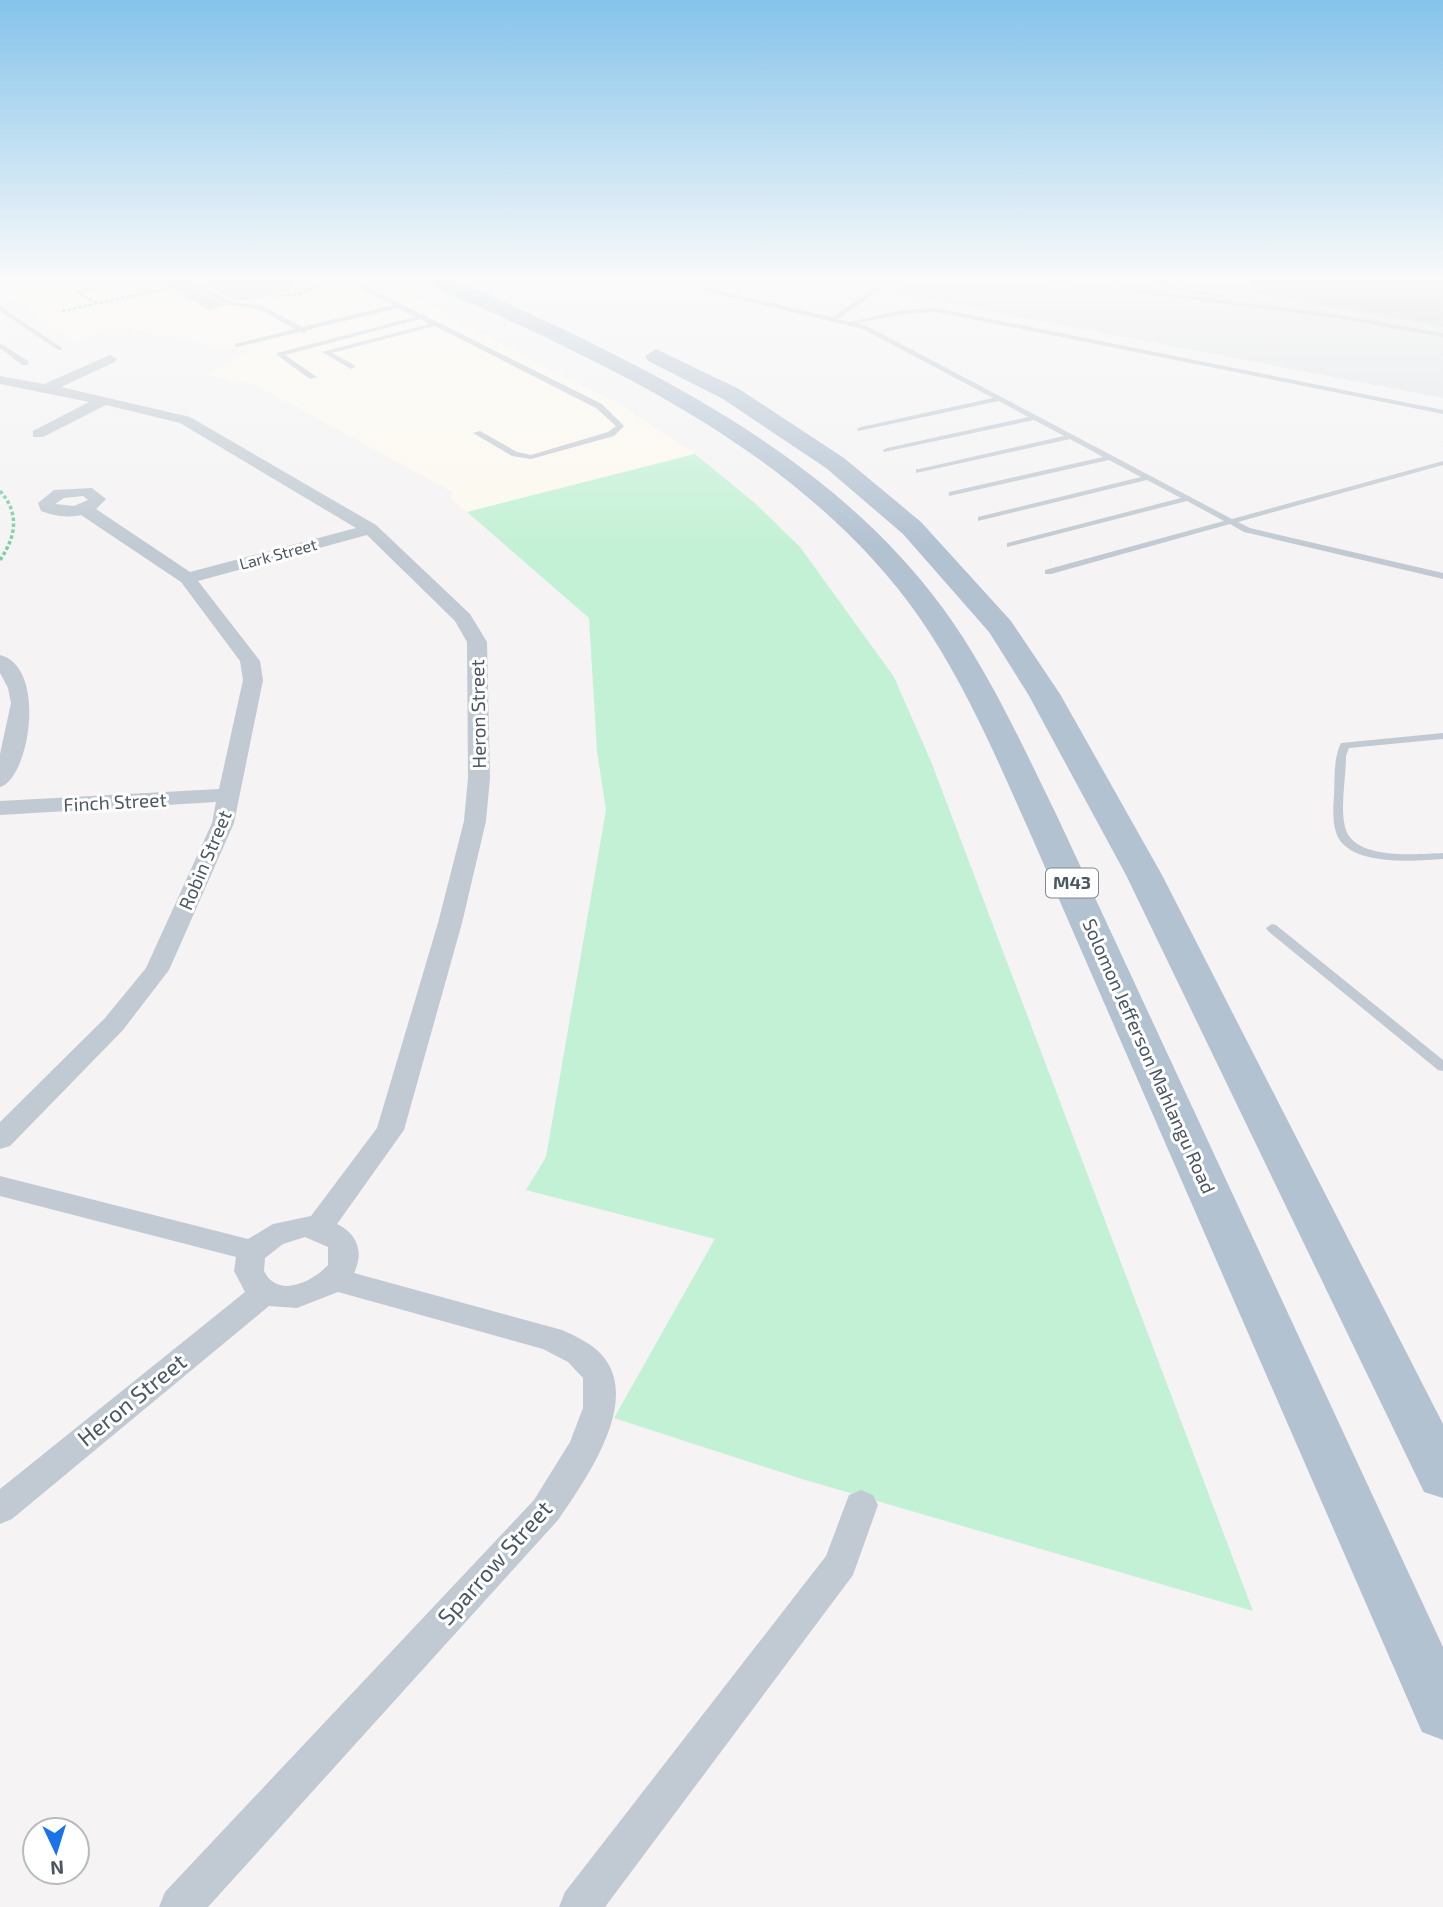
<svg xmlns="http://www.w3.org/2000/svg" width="1443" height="1907" viewBox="0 0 1443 1907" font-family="'Exo 2',sans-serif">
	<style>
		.commercial { fill: #fdf9ef }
		.airport { fill: #e2e4e7 }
		.green { fill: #c3f1d5 }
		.building { fill: #cdcfd5; stroke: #d7d9de; stroke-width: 2 }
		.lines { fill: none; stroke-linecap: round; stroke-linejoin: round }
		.path-far1 { stroke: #7ad0a6; stroke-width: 2.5; stroke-dasharray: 3.5 2; stroke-linecap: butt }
		.path { stroke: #7ad0a6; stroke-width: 3.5; stroke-dasharray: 3.5 2.5; stroke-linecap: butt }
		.service { fill: #c1cad2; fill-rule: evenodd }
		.minor { fill: #c1cad2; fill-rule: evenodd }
		.primary { fill: #b3c2d1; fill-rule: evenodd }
		.labels { text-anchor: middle; stroke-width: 6; stroke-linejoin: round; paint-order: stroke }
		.far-street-label { font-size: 16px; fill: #4a5661; stroke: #fff }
		.shield { fill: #fff; stroke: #808990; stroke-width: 2 }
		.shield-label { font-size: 18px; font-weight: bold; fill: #4a5661 }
		.street-label { font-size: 19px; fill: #4a5661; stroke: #fff }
		.near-street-label { font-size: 23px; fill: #4a5661; stroke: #fff }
	</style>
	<rect width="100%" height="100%" fill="#f5f3f3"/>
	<!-- commercial -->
	<path class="commercial" d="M21,280H379L619,404L695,454L467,512L451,499L452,492L254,384L205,375L249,351L112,326L74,343L0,289V286Z"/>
	<!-- airport -->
	<path class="airport" d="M908,280H1443V398L889,292Z"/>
	<!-- green -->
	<path class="green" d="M695,454L757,505L800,547L894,677L932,764L1253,1611L802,1479L614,1418L715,1239L526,1190L546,1157L606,810L597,751L589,618L467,512Z"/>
	<!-- building -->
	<path class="building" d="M158,280H180L224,305L209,309Z
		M197,280H290L291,290L243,301L234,299Z
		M1252,280H1443V326L1251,292Z"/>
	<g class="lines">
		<!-- path-far1 -->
		<path class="path-far1" d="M276,296L298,294L322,285L318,283
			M97,303L77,292L98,287
			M62,311L174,287"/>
		<!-- path -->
		<path class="path" d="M0,491C20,513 16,537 0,560"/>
		<!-- service -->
		<path class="service" d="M55,280H69L38,288L35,286Z
			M183,280H191L233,302L263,306L302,327L393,305L344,280H353L602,404L624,426L614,436L531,459L512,456L473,433L480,431L517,452L531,455L608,432L616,426L596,408L435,326L332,353L354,365L355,367L351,369L322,352L429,324L420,319L285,355L317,377L310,379L277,355V353L415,317L398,308L307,330L304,333L300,332L237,347L235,346V344L295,329L259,309L229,305Z
			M887,280H895L838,319L850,322L903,310L936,308L1443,410V414L936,312L903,314L857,323L867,326L1232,519L1443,461V465L1238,522L1250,528L1443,573V579L1244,532L1230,524L1051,574H1045V570L1224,521L1187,501L1007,547V543L1181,498L1147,480L978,521V517L1141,477L1109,460L949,496V492L1103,457L1070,439L916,473V469H919L1064,436L1034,420L884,452L883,450L887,448L1028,417L999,401L858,431L857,429L861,427L993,398L863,329L693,288L696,286L832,317Z
			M1040,280H1061L1330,313L1443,333V337L1335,318Z
			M1152,280H1160L1168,284L1225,296L1222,298L1164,287Z
			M0,306L62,348V350H58L0,311Z
			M0,343L28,361V365H22L0,348Z
			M1443,733V739L1349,748L1346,756C1346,779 1340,805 1345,827C1353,861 1417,854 1443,853V859C1416,861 1356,866 1339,839C1332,827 1333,810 1334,796C1335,779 1333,759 1341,743Z
			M1272,924L1276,925L1443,1060V1071L1438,1070L1268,931L1266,928Z"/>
		<!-- minor -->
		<path class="minor" d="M110,355L117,359L115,362L61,387L190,417L376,525L470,614L487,642L490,778L486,821L462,923L404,1130L337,1224C358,1234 364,1253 354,1273L562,1330C575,1336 589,1342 600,1353C644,1398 586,1479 558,1520L208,1907H159L165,1892L534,1500L570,1442L583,1408V1378L568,1362L543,1349L338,1292L297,1308L269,1306L12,1519L0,1524V1489L245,1292L234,1271L236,1257L0,1196V1176L248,1239L273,1224L311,1216L377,1128L438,923L464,821L468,778L467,642L455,621L367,535L198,581L260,661L263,680L234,823L169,970L123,1030L10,1146L0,1149V1122L105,1018L146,968L212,823L216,802L0,815V801L219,789L243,680L240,661L181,582L81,515C67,518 54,516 41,511L38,503L54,490L92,488L106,499L96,509L190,572L356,528L180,423L106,405L43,437H33V431L89,402L0,384V376L44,384ZM83,496L88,500L74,506L55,504L64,498ZM305,1237L328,1247V1265C312,1282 278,1299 264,1271L265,1258L283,1244Z
			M0,655C48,667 29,780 0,787V754L11,703L8,688L0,673Z
			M861,1490L873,1495L878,1505L853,1575L605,1907H559L565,1892L826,1556L849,1495Z"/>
		<!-- primary -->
		<path class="primary" d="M428,280C437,280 447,279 455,280C466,282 478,291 489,295C521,310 553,324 585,340C719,405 852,485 942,607C989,671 1022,745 1057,816L1443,1647V1740L1422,1732L1034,842C1000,766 967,686 919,617C844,509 728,430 613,371C571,349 527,328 484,309C468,301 439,294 428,280Z
			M656,349L739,389L844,458L921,522L1011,621L1060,694L1162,875L1443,1424V1498L1424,1492L1126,875L1028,694L989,632L903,534L826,468L723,399L648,361L645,356Z"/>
	</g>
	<!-- sky -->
	<linearGradient id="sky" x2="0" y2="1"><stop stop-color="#85c3ea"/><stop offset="0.51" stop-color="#fafafa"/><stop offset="1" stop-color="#fafafa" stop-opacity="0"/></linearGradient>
	<rect width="1443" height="547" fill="url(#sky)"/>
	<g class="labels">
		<!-- far-street labels -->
		<g class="far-street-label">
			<text transform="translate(278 554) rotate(-15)" y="6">Lark Street</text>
		</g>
		<!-- shield labels -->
		<rect class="shield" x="1046" y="868.5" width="52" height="29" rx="5"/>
		<g class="shield-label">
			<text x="1072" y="889">M43</text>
		</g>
		<!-- street labels -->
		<g class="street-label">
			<text transform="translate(478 714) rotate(-91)" y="7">Heron Street</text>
			<text transform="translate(115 802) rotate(-3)" y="7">Finch Street</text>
			<text transform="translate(205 860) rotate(-67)" y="7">Robin Street</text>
			<text transform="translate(1149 1056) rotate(66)" y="7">Solomon Jefferson Mahlangu Road</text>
		</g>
		<!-- near-street labels -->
		<g class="near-street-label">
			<text transform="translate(132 1400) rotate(-39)" y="8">Heron Street</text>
			<text transform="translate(495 1563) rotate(-48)" y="8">Sparrow Street</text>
		</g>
	</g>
	<!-- north arrow -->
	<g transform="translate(56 1851) rotate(176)"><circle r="33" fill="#ffffff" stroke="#b7bbc0" stroke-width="2"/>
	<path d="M0-5L12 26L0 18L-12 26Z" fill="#1a73e8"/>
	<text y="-10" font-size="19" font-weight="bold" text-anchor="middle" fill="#4a5661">N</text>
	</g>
</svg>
